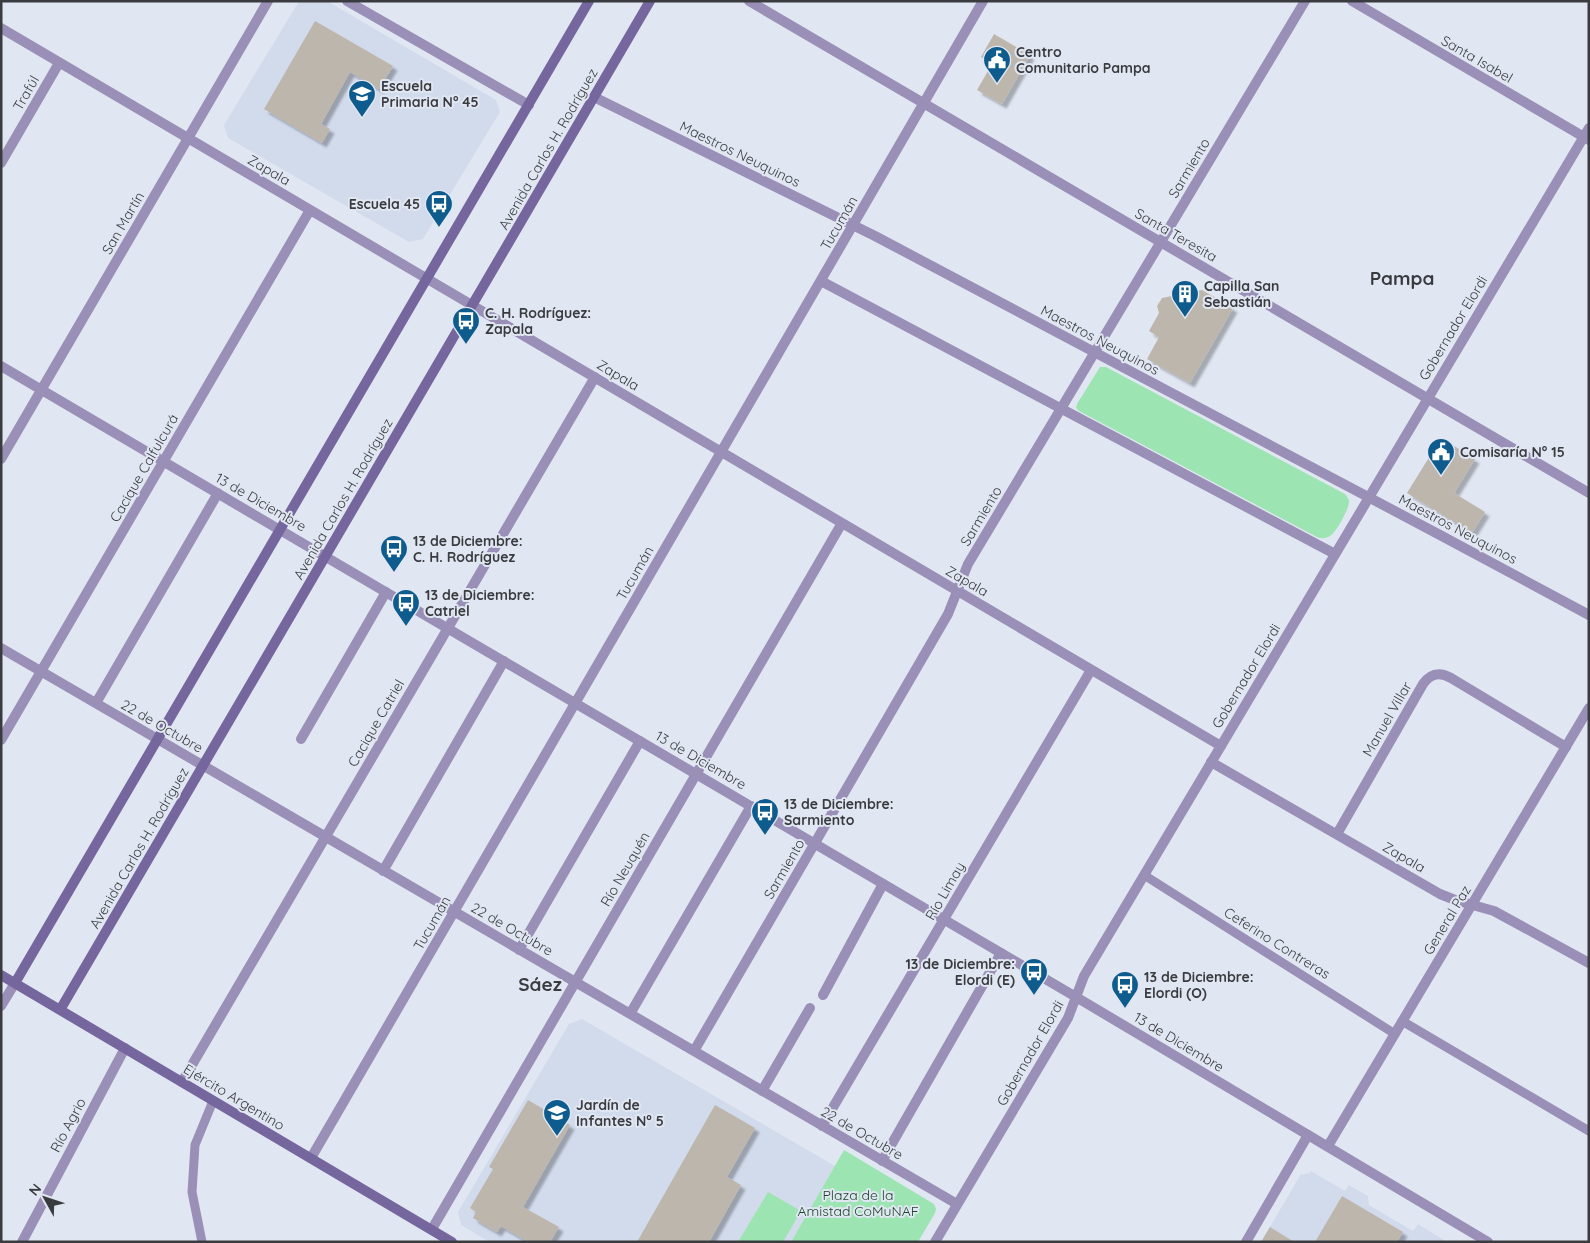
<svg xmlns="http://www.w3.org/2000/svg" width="1590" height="1243" viewBox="0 0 1590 1243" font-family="Quicksand,sans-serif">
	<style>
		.built { fill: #d2dbec }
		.green { fill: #9ce4b1 }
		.building { fill: #bdb6ac; filter: url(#shadow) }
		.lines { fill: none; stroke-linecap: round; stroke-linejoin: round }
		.service { stroke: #9a90b7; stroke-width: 9 }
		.minor { stroke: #9a90b7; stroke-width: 10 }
		.tertiary { stroke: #9a90b7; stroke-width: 10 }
		.secondary { stroke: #76669e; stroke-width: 10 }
		.labels { text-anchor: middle; stroke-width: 4; stroke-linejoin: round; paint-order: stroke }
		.poi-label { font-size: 14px; font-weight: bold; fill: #393b3f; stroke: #e1e7f2; text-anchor: start }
		.street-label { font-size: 14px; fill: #393b3f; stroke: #e1e7f2 }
		.park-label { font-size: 14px; fill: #1d442a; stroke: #e1e7f2 }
		.district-label { font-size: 19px; font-weight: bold; fill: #393b3f; stroke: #e1e7f2 }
	</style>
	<defs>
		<filter id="shadow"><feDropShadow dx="4.5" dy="4.5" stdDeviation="1" flood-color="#0004"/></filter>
	</defs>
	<rect width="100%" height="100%" fill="#e1e7f2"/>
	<!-- built -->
	<path class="built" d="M299,1H327L496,100L500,112L423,239L409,242L228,138L224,125Z
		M582,1019L835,1166L791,1242H489L461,1225L458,1212L569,1024Z
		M1311,1171L1345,1191L1349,1185L1368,1196L1369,1205L1413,1231L1418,1224L1444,1240L1442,1242H1261L1301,1174L1304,1175L1306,1173L1309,1174Z"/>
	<!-- green -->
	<path class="green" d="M1100,367H1106L1345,494C1347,497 1348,497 1349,501C1350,507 1336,533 1330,536C1325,539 1320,539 1315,536L1079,411L1076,408L1077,404Z
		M844,1150L934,1204L936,1209L935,1213L918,1242H791Z
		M768,1192L801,1211L783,1242H738Z"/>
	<!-- building -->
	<path class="building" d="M315,21L393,66L379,89L350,72L321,124L330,129L322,143L264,109Z
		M994,34L1030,55L1002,104L977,90L992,64L981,57Z
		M1202,290L1233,308L1190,383L1147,359L1159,337L1149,331L1159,313L1157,306L1162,298Z
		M1441,438L1475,459L1454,493L1485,512L1472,533L1407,493Z
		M528,1100L570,1125L523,1207L559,1227L550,1242H529L501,1226L497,1232L473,1218L476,1212L470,1208L493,1169L489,1167Z
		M715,1105L755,1128L727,1177L741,1185L709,1242H637Z
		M1342,1196L1403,1232L1397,1242H1315Z
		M1270,1227L1294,1242H1261Z"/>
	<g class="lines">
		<!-- service -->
		<path class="service" d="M1144,875L1395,1034
			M1402,1021L1589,1131
			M202,1242L192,1192L195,1145L213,1101"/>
		<!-- minor -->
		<path class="minor" d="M347,1L529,105
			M749,1L1589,493
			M1352,1L1589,140
			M1,28L1221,746
			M594,97L875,236L1440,535L1589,615
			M1,163L59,63
			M821,281L1335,554
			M1,366L280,530
			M1,459L268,1
			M1,648L957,1204
			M96,703L218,493
			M301,739L386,592
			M1,740L310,210
			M1211,762L1440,894L1455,900L1494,911L1589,963
			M1337,834L1423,684C1431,673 1440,672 1451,678L1566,747
			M383,871L504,661
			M519,950L640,741
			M823,995L883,884
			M630,1014L751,806
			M694,1051L948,614L968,564L1305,1
			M182,1082L595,377
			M762,1091L810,1008
			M822,1126L1091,670
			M311,1158L983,1
			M882,1161L1001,953
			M432,1229L842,523
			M22,1242L125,1048
			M1246,1242L1308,1135"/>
		<!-- tertiary -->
		<path class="tertiary" d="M280,530L1076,997L1488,1242
			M1,1006L15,983
			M1328,1146L1589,708
			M935,1242L1068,1018L1084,976L1589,128"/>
		<!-- secondary -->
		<path class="secondary" d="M1,975L452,1242
			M15,983L589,1
			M60,1010L650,1"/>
	</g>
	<!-- icons -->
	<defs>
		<symbol id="civic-pin" viewBox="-11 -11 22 30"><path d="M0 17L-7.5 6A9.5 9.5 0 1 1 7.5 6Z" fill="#0e5b8e" stroke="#e1e7f2"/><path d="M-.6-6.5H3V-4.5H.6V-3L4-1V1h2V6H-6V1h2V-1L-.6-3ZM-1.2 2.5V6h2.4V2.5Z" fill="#fff"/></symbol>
		<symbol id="school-pin" viewBox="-11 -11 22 30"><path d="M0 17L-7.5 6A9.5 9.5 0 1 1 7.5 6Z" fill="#0e5b8e" stroke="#e1e7f2"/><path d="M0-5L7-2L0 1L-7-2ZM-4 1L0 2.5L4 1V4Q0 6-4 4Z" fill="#fff"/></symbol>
		<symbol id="bus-pin" viewBox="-11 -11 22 30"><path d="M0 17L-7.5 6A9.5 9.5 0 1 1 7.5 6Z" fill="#0e5b8e" stroke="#e1e7f2"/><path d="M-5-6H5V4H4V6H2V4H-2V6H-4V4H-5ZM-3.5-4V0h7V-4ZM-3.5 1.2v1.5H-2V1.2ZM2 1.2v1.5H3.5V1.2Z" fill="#fff"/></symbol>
		<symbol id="building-pin" viewBox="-11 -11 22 30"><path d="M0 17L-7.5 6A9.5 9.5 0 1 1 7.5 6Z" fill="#0e5b8e" stroke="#e1e7f2"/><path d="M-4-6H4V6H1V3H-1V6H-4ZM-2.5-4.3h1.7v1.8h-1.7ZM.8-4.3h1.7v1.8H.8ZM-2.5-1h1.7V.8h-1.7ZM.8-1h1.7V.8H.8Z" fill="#fff"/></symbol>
	</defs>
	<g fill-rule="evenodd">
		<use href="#civic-pin" x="981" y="44" width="32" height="43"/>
		<use href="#school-pin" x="346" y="78" width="32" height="43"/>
		<use href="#bus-pin" x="423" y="188" width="32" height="43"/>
		<use href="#building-pin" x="1169" y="278" width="32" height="43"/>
		<use href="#bus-pin" x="450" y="305" width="32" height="43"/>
		<use href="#civic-pin" x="1425" y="436" width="32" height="43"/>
		<use href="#bus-pin" x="378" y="533" width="32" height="43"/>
		<use href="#bus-pin" x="390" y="587" width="32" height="43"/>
		<use href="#bus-pin" x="749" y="796" width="32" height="43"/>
		<use href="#bus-pin" x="1018" y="956" width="32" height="43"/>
		<use href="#bus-pin" x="1109" y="969" width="32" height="43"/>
		<use href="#school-pin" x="541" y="1097" width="32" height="43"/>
	</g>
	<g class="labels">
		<!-- poi labels -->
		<g class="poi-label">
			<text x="1016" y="57">Centro<tspan x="1016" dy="16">Comunitario Pampa</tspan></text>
			<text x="381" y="91">Escuela<tspan x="381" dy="16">Primaria N° 45</tspan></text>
			<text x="420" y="209" text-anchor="end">Escuela 45</text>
			<text x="1204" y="291">Capilla San<tspan x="1204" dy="16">Sebastián</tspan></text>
			<text x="485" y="318">C. H. Rodríguez:<tspan x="485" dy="16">Zapala</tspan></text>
			<text x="1460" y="457">Comisaría N° 15</text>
			<text x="413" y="546">13 de Diciembre:<tspan x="413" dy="16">C. H. Rodríguez</tspan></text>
			<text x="425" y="600">13 de Diciembre:<tspan x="425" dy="16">Catriel</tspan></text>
			<text x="784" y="809">13 de Diciembre:<tspan x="784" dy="16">Sarmiento</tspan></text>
			<text x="1015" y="969" text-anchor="end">13 de Diciembre:<tspan x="1015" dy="16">Elordi (E)</tspan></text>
			<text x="1144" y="982">13 de Diciembre:<tspan x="1144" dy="16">Elordi (O)</tspan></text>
			<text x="576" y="1110">Jardín de<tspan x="576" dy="16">Infantes N° 5</tspan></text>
		</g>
		<!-- street labels -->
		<g class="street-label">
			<text transform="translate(1477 59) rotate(30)" y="5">Santa Isabel</text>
			<text transform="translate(26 93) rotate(-60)" y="5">Trafúl</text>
			<text transform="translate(548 149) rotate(-60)" y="5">Avenida Carlos H. Rodríguez</text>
			<text transform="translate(740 154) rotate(26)" y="5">Maestros Neuquinos</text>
			<text transform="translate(1189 168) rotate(-59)" y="5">Sarmiento</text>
			<text transform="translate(269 170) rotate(30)" y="5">Zapala</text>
			<text transform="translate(123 223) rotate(-60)" y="5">San Martín</text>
			<text transform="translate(839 223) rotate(-60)" y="5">Tucumán</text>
			<text transform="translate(1176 235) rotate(30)" y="5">Santa Teresita</text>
			<text transform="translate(1453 328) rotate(-59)" y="5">Gobernador Elordi</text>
			<text transform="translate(1100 340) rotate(28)" y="5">Maestros Neuquinos</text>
			<text transform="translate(618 375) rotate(31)" y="5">Zapala</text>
			<text transform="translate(144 468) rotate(-60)" y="5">Cacique Calfulcurá</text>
			<text transform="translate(343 499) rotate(-60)" y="5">Avenida Carlos H. Rodríguez</text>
			<text transform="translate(261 502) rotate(30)" y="5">13 de Diciembre</text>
			<text transform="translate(981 516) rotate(-59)" y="5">Sarmiento</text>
			<text transform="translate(1458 529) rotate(28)" y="5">Maestros Neuquinos</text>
			<text transform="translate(635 573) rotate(-60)" y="5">Tucumán</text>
			<text transform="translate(967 581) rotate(30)" y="5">Zapala</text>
			<text transform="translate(1246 676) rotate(-59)" y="5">Gobernador Elordi</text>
			<text transform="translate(1387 719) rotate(-60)" y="5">Manuel Villar</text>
			<text transform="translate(376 723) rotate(-60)" y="5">Cacique Catriel</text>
			<text transform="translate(162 726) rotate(30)" y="5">22 de Octubre</text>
			<text transform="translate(701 760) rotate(30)" y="5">13 de Diciembre</text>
			<text transform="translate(139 848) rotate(-60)" y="5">Avenida Carlos H. Rodríguez</text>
			<text transform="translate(1404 857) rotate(30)" y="5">Zapala</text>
			<text transform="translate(625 869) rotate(-60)" y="5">Río Neuquén</text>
			<text transform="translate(784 869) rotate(-60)" y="5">Sarmiento</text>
			<text transform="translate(945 891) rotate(-60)" y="5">Río Limay</text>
			<text transform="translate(1447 920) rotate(-59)" y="5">General Paz</text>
			<text transform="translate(432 923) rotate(-60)" y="5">Tucumán</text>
			<text transform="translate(512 929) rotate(30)" y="5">22 de Octubre</text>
			<text transform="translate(1277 943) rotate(32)" y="5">Ceferino Contreras</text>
			<text transform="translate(1179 1042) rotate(31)" y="5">13 de Diciembre</text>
			<text transform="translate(1030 1053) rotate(-60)" y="5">Gobernador Elordi</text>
			<text transform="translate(234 1097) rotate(31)" y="5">Ejército Argentino</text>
			<text transform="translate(68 1125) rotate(-62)" y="5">Río Agrio</text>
			<text transform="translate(862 1133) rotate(30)" y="5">22 de Octubre</text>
		</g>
		<!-- park labels -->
		<g class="park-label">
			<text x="858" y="1200">Plaza de la<tspan x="858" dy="16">Amistad CoMuNAF</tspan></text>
		</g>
		<!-- district labels -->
		<g class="district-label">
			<text x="1402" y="285">Pampa</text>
			<text x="540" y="991">Sáez</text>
		</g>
	</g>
	<!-- border -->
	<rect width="1590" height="1243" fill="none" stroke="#393b3f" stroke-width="5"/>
	<!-- north arrow -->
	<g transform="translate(45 1198) rotate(310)" stroke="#e1e7f2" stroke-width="4" paint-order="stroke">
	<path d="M0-4L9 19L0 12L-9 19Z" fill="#393b3f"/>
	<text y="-8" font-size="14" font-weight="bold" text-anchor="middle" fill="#393b3f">N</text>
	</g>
</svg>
